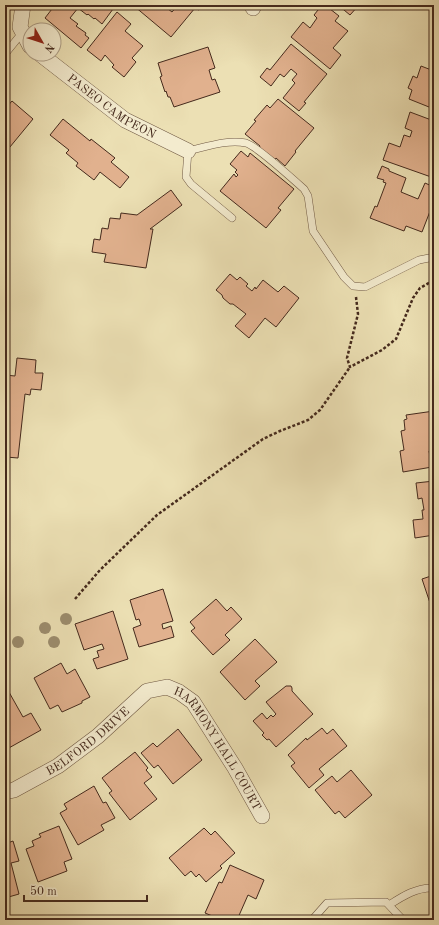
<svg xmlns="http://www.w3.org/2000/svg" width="439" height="925" viewBox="0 0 439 925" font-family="'Old Standard TT',serif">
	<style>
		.building { fill: #e1b18e; stroke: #452a1d }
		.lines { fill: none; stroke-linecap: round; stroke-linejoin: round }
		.service-casing { stroke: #6f5843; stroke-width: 8 }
		.minor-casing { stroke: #6f5843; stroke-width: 16 }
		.path { stroke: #452a1d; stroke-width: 2.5; stroke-dasharray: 3 2; stroke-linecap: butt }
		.service { stroke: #f3ebce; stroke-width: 7 }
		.minor { stroke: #f3ebce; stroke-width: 15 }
		.tree { fill: #9c8d6e }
		.labels { text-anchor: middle; stroke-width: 4; stroke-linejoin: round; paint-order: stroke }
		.street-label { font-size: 12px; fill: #452a1d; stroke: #f3ebce }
	</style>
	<rect width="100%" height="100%" fill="#ece0b4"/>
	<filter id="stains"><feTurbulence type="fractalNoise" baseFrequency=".005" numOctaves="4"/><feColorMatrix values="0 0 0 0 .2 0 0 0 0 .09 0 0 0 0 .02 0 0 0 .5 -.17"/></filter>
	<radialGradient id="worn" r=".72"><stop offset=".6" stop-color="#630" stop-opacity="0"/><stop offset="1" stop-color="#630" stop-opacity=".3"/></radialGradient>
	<!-- building -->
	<path class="building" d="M55,5H108L113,9L102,24L95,18L94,19L88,14L87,15L78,8L70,18L78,24L76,26L86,33L85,35L89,38L81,48L45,18Z
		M135,5H163L172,12L178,5L183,8L186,5H203L199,10L195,8L171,37L134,6Z
		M322,5H325L339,16L335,21L348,31L333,48L341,55L330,69L291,37L303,22L310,28L317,18L314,15Z
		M338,5H359L350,15Z
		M117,12L131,24L125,31L143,46L132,58L136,62L124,77L112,67L114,65L105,55L101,61L87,50Z
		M291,44L327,74L304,102L306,103L299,111L283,98L295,83L292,80L297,74L291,69L284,77L280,74L271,86L260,77L267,68L270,70Z
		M208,47L215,68L209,70L212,80L215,79L220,92L174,107L170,97H168L166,91L165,92L160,77L162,76L158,63Z
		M421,66L434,71V80L431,87L434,88V109L409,99L412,90L408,88L413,76L417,78Z
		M278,99L314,128L295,151L296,152L285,166L276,158L274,161L259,148L260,146L245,134L256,121L254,120L267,105L270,108Z
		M12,101L33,119L5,153V109Z
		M410,112L434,121V178L383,160L389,143L400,147L404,135L410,137L412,131L405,128Z
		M63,119L90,141L91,139L115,158L111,162L129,177L120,188L100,172L94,180L76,166L78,163L66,153L69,150L50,135Z
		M241,151L248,157L250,153L294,189L278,208L281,210L266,228L220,191L234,174L236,177L238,175L235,172L237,170L230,164Z
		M382,166L389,169V171L406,178L401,192L418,199L425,183L434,187V201L422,232L406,226L404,231L370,218L375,206L377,207L386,183L383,182L384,180L377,178Z
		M171,190L182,205L150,229H153L146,268L104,262L106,254L92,252L94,239L100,240L102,228L108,229L110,218L120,219L121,213L137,215Z
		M230,274L237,280L240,277L248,284L246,286L252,291L255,287L256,289L263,280L278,292L284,286L299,298L276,327L265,318L249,338L235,326L246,314L233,304H230L223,298L222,295L216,290Z
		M17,358L36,360L35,373H43L41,390L31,389L30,395L25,394L18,458L6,457L5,462V375L15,376Z
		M434,411V450L429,451L432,467L403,472L400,451L404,450L401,431L405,430L404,420L407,419L406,415Z
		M434,481V535L415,538L413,520L423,519L422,510H424L422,498L418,499L416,483Z
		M434,575V602L430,603L422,579Z
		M163,589L173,621L162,624L163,629L171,626L174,637L139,647L133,628L141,625L139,619L136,620L130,600Z
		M216,599L227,611L231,607L242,619L225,635L230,640L213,655L191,631L195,628L190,622Z
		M113,611L128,659L97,669L93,659L99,657L97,651L104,649L102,644L84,650L75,624Z
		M255,639L277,662L255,681L260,686L245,700L220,672Z
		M61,663L67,674L75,669L90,697L82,701V703L62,712L58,705L50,709L34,678Z
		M5,685L23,717L31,713L41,730L7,749L5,745Z
		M286,686H291L292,688V691L313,714L276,747L269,739L267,740L262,735L264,733L253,721L262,713L267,719L271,715L273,717L276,714L266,702Z
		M322,728L327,734L333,729L347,746L319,769L324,775L309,788L291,766L295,763L288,755L306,738L307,740Z
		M178,729L202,760L173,784L158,765L154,768L141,753L153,743L157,747Z
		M135,752L148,768L146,770L152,777L144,783L157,799L130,820L109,793L112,791L102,778Z
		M351,770L372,795L345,818L339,811L335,814L315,790L332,776L337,782Z
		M94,786L103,803L106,802L115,818L101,825L104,830L78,845L60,813L67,809L64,804Z
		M59,826L72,859L64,862L67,871L38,882L26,849L34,846L32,841L41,837L39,834Z
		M204,828L211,835L215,831L235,853L220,866L222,868L206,882L199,874L196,877L191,871L185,876L169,858Z
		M13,841L19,861L11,863L19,894L5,898V844Z
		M230,865L264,880L256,899L248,895L237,920H222L205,913L219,882L222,883Z"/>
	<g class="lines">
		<defs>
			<path id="service" d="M5,54L22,33
				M232,218L191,184L186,177L188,151C206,147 227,139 246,143C256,146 294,180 304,189L308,196L313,231L344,277L353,286L365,287L419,260L434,257
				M389,905C403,896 417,887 434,888
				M312,920L327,903L386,902L403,920"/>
			<g id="minor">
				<path d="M23,5L20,27L30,46"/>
				<path d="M253,8L254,5"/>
				<path id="s1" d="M40,54L125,120L188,151"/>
				<path id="s2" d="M5,792L14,790L58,766L98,736L147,691L167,687L179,692L193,702L235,768L262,816"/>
			</g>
		</defs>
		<!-- service casing -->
		<use href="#service" class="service-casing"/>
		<!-- minor casing -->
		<use href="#minor" class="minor-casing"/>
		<!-- path -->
		<path class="path" d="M356,297L358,314L347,358L350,367L382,350L396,339L413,298L420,288L434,280
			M75,599L100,570L157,515L263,439L280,431L308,420L320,410L350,367"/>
		<!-- service -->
		<use href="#service" class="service"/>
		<!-- minor -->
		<use href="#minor" class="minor"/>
	</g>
	<!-- trees -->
	<g class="tree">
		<circle cx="66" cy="619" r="6"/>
		<circle cx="45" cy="628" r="6"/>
		<circle cx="18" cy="642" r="6"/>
		<circle cx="54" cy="642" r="6"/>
	</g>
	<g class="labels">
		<!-- street labels -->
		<g class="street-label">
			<text dy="4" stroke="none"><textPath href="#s1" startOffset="89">PASEO CAMPEON</textPath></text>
			<text dy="4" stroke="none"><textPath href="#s2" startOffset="98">BELFORD DRIVE</textPath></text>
			<text dy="4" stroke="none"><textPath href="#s2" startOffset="278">HARMONY HALL COURT</textPath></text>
		</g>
	</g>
	<!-- margin -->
	<rect width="439" height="925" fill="none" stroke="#ece0b4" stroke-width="20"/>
	<rect x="6" y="6" width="427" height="913" fill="none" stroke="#452a1d" stroke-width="2"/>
	<rect x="10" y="10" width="419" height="905" fill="none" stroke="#452a1d"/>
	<!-- north arrow -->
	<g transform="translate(42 42) rotate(129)"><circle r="19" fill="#f3ebce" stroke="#ad9e87"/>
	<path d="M0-3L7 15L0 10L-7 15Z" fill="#8f2418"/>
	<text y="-6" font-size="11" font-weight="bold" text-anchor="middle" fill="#452a1d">N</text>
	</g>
	<!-- scale -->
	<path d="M24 895v6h123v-6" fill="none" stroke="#452a1d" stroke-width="2"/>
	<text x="30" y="895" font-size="12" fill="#452a1d" stroke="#f3ebce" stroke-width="3" paint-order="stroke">50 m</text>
	<rect width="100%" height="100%" filter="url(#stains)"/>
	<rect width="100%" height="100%" fill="url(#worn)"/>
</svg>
